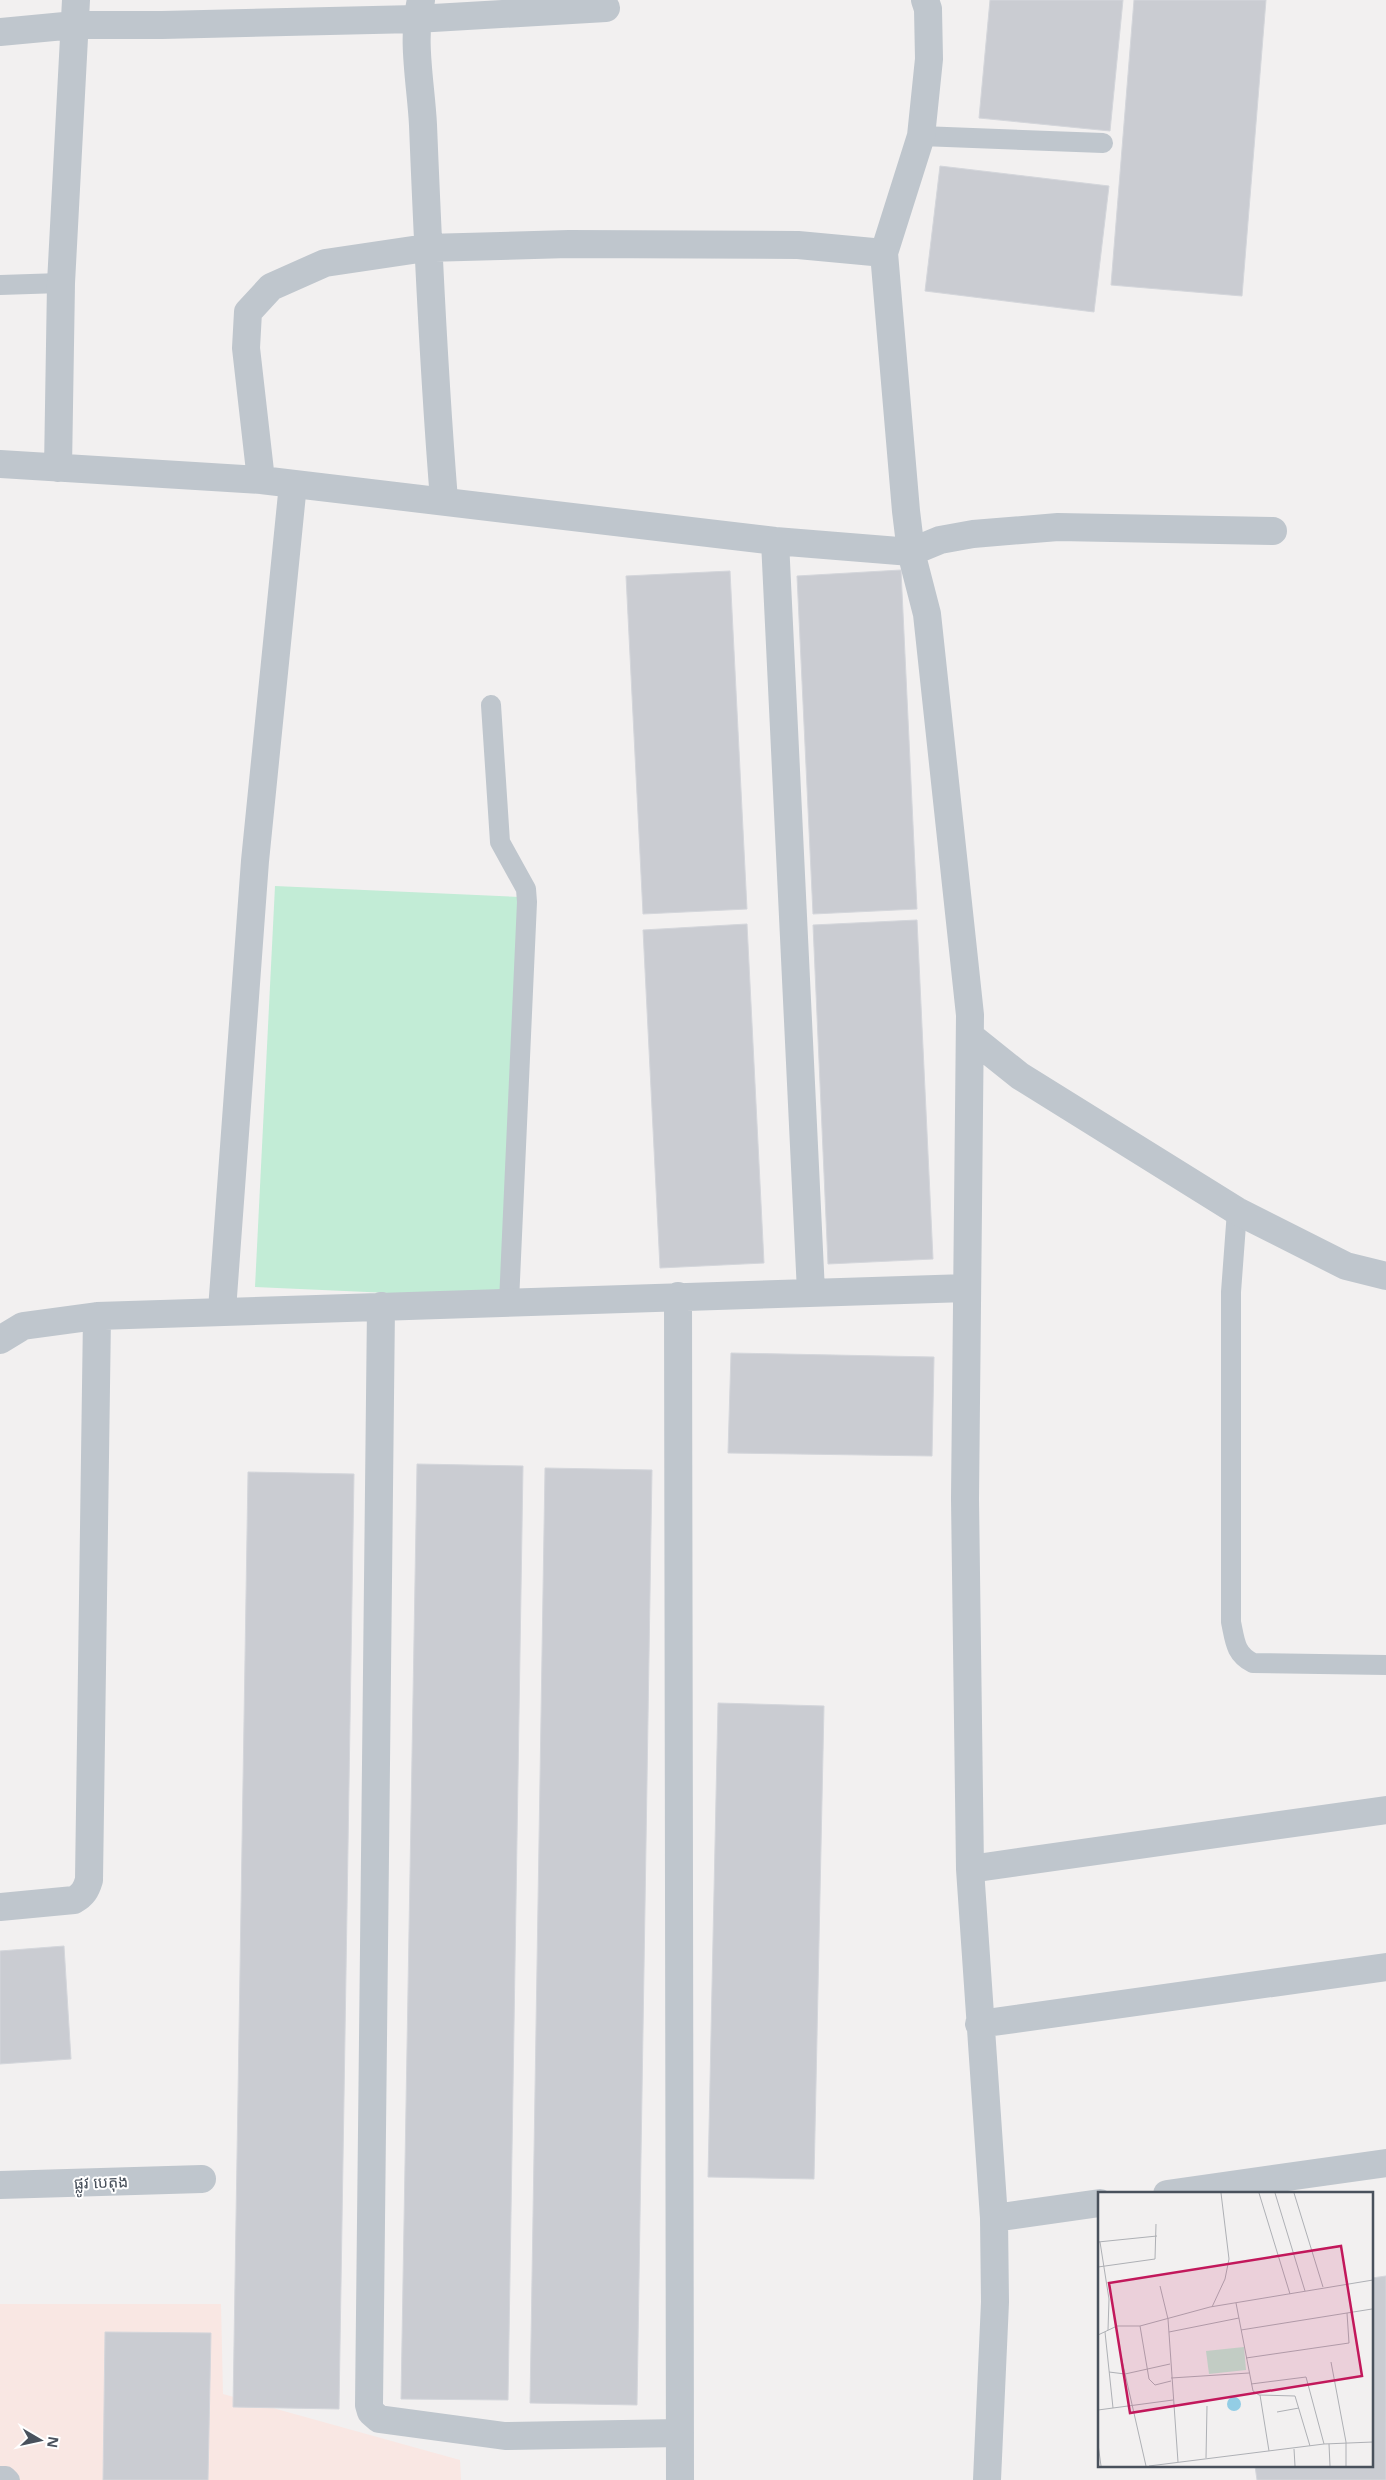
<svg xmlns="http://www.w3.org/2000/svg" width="1386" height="2480" viewBox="0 0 1386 2480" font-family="'Noto Sans','Noto Sans Khmer',sans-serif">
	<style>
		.medical { fill: #f9e7e3 }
		.green { fill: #c2ecd6 }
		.building { fill: #caccd2; stroke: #d4d6db }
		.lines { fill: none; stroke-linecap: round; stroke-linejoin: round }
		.service { stroke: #bfc6cd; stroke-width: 20 }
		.minor { stroke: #bfc6cd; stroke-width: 28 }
		.labels { text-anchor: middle; stroke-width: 4; stroke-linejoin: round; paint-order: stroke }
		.street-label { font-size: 16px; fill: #49515c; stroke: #fff }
		.inset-road { fill: none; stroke: #aeb0b5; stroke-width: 1 }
		.view { fill: #c2185b; fill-opacity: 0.15; stroke: #c2185b; stroke-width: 2.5 }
		.inset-edge { fill: none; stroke: #49515c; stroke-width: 2.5 }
	</style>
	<rect width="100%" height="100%" fill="#f2f0f0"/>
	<!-- medical -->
	<path class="medical" d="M0,2304H221L223,2394L460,2460L461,2480H0Z"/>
	<!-- green -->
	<path class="green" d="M275,886L520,897L501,1298L255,1287Z"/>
	<!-- building -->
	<path class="building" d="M990,0H1123L1110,131L979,118Z
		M1134,0H1266L1242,296L1111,285Z
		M940,166L1109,186L1094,312L925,291Z
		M901,570L917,909L813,914L797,576Z
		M730,571L747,909L643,914L626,576Z
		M917,920L933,1259L828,1264L813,925Z
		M747,924L764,1263L660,1268L643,930Z
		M731,1353L934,1357L932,1456L728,1453Z
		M417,1464L523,1466L508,2400L401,2399Z
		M545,1468L652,1470L637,2405L530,2403Z
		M248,1472L354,1474L339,2409L233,2407Z
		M718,1703L824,1706L814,2179L708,2177Z
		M64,1946L71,2059L0,2064V1951Z
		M1386,2276V2480H1257L1255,2466H1372V2278Z
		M105,2332L211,2333L208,2480H103Z"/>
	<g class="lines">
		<!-- service -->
		<path class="service" d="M921,136L1103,143
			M0,285L61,283
			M491,705L500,842L526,889L527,902L509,1302
			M1237,1211L1231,1292V1622C1235,1641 1235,1654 1253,1663L1386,1665
			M0,2476H6L10,2480"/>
		<!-- minor -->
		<path class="minor" d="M421,0C411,40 421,84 423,125C428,250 434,375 444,500
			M925,0L928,9L929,59L921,136L884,253L906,511L911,552L927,614L970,1015L965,1499L970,1869L994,2218L995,2302L987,2480
			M0,32L75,25H162L416,19L606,8
			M0,464L261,480L775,541L911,552L940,540L973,534L1058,527L1273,531
			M58,468L61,283L76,0
			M261,480L246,348L248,312L271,287L325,263L426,248L569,244L798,245L884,253
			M775,541L811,1292
			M970,1036L1020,1076L1237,1211L1346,1266L1386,1276
			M678,1296L680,2480
			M381,1306L369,2405L371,2412L379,2419L505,2436L680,2433
			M222,1310L255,861L293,484
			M0,1340L23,1326L97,1316L967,1288
			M970,1869L1386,1810
			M0,1907L74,1900C83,1895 86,1890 89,1880L97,1316
			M979,2024L1386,1967
			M0,2185L202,2179
			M1167,2194L1386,2163
			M994,2218L1100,2203"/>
	</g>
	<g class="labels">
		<!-- street labels -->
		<g class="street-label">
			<text transform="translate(101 2182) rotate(-2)" y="6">ផ្លូវ បេតុង</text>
		</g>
	</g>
	<!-- overview -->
	<g transform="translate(1098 2192)">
		<rect width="275" height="275" fill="#f2f0f0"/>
		<path d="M146,155L148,178L111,182L108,159Z" fill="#c2ecd6"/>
		<path d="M129 212a7 7 0 1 1 14 0a7 7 0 1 1-14 0Z" fill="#93cde5"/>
		<path class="inset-road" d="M161,1L192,102M177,1L207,99M196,1L225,95M0,50L59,44M2,50L11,107L10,138M0,75L57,67L58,32M62,94L70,127L80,270M138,111L155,199L161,203L197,204L212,254M114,115L127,87L131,67L123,1M42,134L51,187L57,193L73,189M143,138L274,117M7,140L15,216M71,140L141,126M0,143L19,134H42L112,115L275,88M23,164L48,274M148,166L251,151L249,121M233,170L248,250V274M11,180L27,182L72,172M73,186L151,181M153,192L208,185L226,252M162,203L171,259M0,218L75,208M179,220L201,216M0,252L3,274M231,252L232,274M196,257L197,274M108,266L109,214M51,274L226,252L275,250"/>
		<path class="view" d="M243,54L264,184L32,221L11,91Z"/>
		<rect width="275" height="275" class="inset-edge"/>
	</g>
	<!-- north arrow -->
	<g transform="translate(40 2440) rotate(99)" stroke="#ffffff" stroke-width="4" paint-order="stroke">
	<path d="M0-4L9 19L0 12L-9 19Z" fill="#49515c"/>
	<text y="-8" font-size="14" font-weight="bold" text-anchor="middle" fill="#49515c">N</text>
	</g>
</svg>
